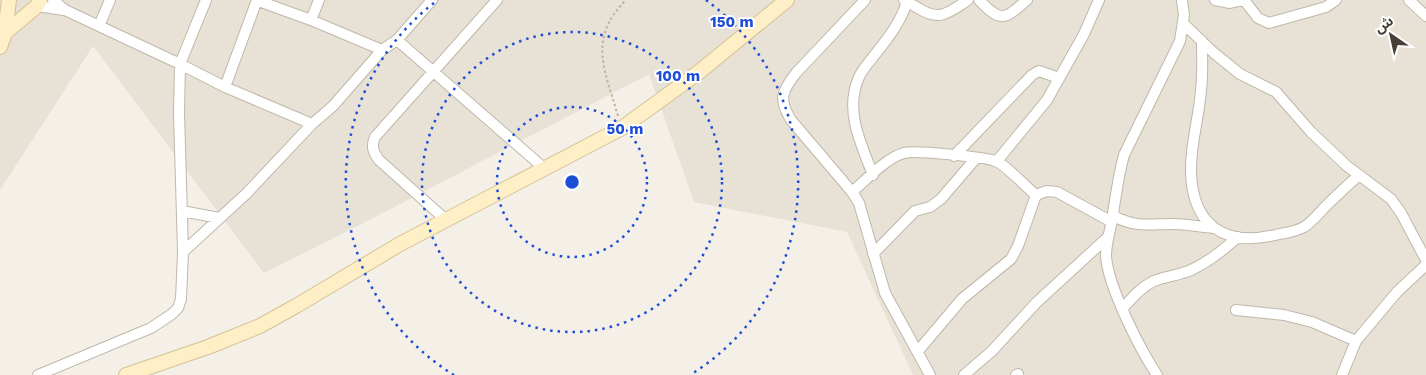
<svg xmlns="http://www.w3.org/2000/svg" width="1426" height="375" viewBox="0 0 1426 375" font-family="'Work Sans','Noto Sans Arabic',sans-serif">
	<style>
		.residential { fill: #e8e1d5 }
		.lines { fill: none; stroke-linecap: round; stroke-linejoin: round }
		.street-casing { stroke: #c0b7aa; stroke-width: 12 }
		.secondary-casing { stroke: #d5c296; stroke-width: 16 }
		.path { stroke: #c2b29b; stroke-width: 2; stroke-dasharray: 2.5 2.5; stroke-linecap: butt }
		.street { stroke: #fff; stroke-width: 10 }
		.secondary { stroke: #ffefc6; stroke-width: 14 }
		.ring { fill: none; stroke: #1d4ed8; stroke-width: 2.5; stroke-dasharray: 2.5 5 }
		.centre { fill: #1d4ed8; stroke: #fff; stroke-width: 2.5 }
		.ring-label { font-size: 15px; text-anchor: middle; font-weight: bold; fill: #1d4ed8; stroke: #fff; stroke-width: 4; stroke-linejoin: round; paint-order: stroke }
	</style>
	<rect width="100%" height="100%" fill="#f4f0e7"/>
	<!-- residential -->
	<path class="residential" d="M0,0H1426V375H913L847,232L694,202L649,74L381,214L264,273L93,46L0,190Z"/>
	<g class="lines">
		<defs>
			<path id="street" d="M53,0L65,10L180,64L225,87L312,124L333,106L382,50L397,40L432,0
				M256,0L311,20
				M319,0L311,20L382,50
				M865,0L796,73C782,91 778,99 791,120L852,192L859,203L885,293L930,375
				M904,0C908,3 913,5 918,8C940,22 948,13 968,0
				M979,0C1001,23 1004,20 1027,0
				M1215,0L1230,3L1243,0
				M1244,0L1258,18L1269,23L1326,7L1336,0
				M1409,0L1426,16
				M37,6L64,10
				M1184,24L1214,53L1240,74L1276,92L1311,132L1347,166L1391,199L1401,213L1426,260
				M99,26L110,0
				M397,40L545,169
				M1202,41C1202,57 1203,74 1201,90C1199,118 1190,145 1191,173C1193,225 1224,247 1275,235C1284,233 1295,232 1304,227C1312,222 1319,213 1326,206C1337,195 1348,185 1359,175
				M225,87L257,0
				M954,156L1032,75L1039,71L1059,78
				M997,161L1047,100L1084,34L1099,0
				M873,175C861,144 844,110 859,77C863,68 871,60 877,52C889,37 901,21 907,2
				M852,192C866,180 886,158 904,153C913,150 985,157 995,161C1004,163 1027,188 1036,195L1047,191L1057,192L1112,222
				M182,211L219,218
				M1113,216C1138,228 1147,224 1174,224C1187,224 1200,227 1213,228
				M446,220L379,160C373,152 371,146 375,137L497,0
				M183,252L247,193L312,124
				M873,254L915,211L930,207L941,199L976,158
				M1123,308C1131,299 1140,288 1152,282C1163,276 1180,276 1193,269C1210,261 1224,249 1238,237
				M1236,310L1284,315L1312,322L1356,341
				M918,351L962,299L1011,259L1018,246L1036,195
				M38,375L151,328L172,314L178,308L181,299L183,252L179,113L180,64L206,0
				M964,375L992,351L1037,302L1108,237
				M1016,375L1018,374
				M1157,375C1140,349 1108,287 1106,256C1106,243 1110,232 1112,219C1116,197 1118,176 1124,155L1180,41L1184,15L1182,0
				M1342,375L1356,341L1397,292L1426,265"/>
			<path id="secondary" d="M5,33L37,6L40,0
				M0,47L5,33L9,0
				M126,375L208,347L260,326L296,306L400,244L622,128L699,72L787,0"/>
		</defs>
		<!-- street casing -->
		<use href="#street" class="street-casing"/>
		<!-- secondary casing -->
		<use href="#secondary" class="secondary-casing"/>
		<!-- path -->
		<path class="path" d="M618,116C605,70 587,39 626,0"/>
		<!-- street -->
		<use href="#street" class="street"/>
		<!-- secondary -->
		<use href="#secondary" class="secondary"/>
	</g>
	<!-- distance rings -->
	<g class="ring">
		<circle cx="572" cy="182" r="75"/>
		<circle cx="572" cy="182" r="150"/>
		<path d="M454 375A226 226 0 0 1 438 0M706 0A226 226 0 0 1 690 375"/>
	</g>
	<circle cx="572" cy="182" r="8" class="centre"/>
	<g class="ring-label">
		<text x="732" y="27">150 m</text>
		<text x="678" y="81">100 m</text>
		<text x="625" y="134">50 m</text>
	</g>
	<!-- north arrow -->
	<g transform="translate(1391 35) rotate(326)" stroke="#ffffff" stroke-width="4" paint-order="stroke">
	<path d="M0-4L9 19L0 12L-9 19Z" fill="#474036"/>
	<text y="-8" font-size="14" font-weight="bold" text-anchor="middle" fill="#474036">ش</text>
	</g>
</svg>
